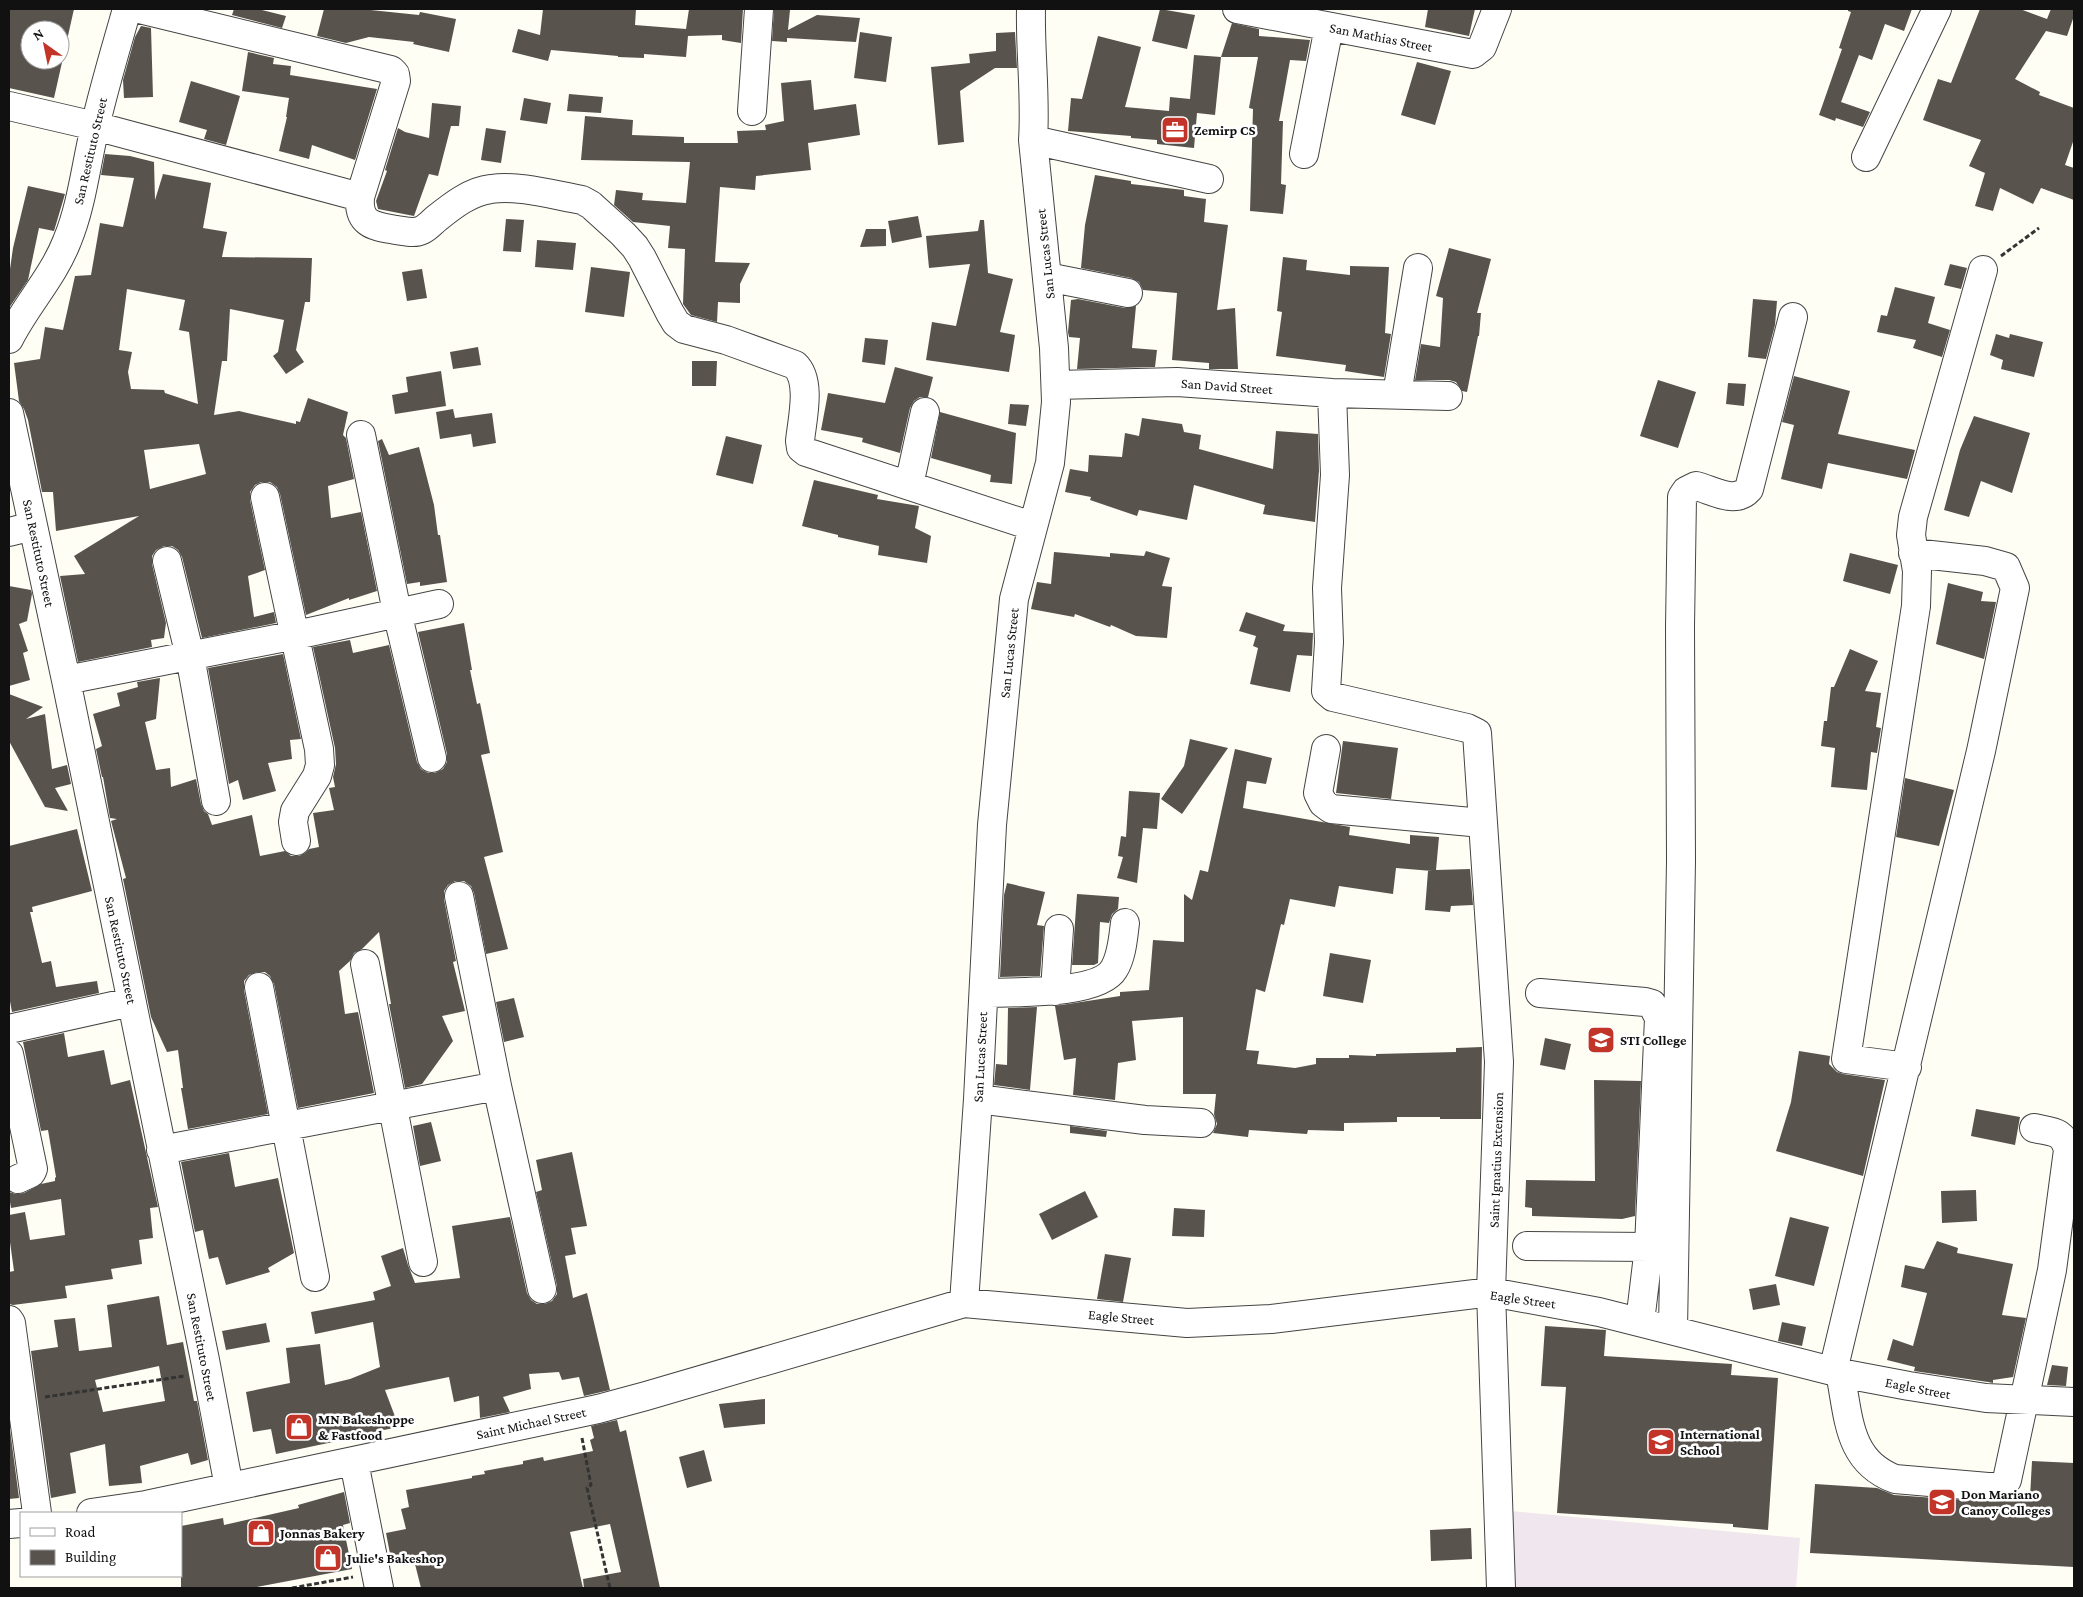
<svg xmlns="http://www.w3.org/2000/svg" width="2083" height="1597" viewBox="0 0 2083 1597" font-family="'Crimson Pro',serif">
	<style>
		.industrial { fill: #efe6ee }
		.building { fill: #59534d; fill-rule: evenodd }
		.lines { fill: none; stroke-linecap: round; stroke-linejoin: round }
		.minor-casing { stroke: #444; stroke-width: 30 }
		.path { stroke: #333; stroke-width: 3; stroke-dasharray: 5 2.5; stroke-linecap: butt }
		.minor { stroke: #fff; stroke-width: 28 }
		.labels { text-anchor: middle; stroke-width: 5; stroke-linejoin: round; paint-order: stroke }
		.street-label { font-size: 14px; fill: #111; stroke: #fff }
		.poi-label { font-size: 14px; font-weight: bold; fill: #111; stroke: #fff; text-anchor: start }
	</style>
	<rect width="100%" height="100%" fill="#fffef4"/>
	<!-- industrial -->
	<path class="industrial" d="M1510,1511L1800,1538L1796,1588H1511Z"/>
	<!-- building -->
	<path class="building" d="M9,9H74L54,98L9,88ZM30,30H60V60H30Z
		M234,9H258L286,16L282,28L232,15Z
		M324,9H361L419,15L420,12L456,19L449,52L413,44L414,42L369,37L346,43L317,36Z
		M543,9H636L635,25L686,29L689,9H743L741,43L722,40V35L688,36L686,57L644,54V58L618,57V56L551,50L548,61L512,52L518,29L540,35Z
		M774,9L790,10L788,30L817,15L860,18L856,42L787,38V42L772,41Z
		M1160,9L1195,15L1187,49L1152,41Z
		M1428,9H1475L1469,36L1425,27Z
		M1848,9H1912L1904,31L1885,24L1872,60L1859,55L1841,102L1870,112L1863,127L1836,118L1835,121L1819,115L1842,49L1839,48L1851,12L1848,11Z
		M1980,9H2020L2047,19L2051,9H2074V16L2067,36L2046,31L2015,79L2040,92L2039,95L2074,108V139L2065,165L2074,168V200L2041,188L2033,204L2000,188L1993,211L1975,206L1985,173L1969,166L1981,140L1923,120L1938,79L1951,83Z
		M1232,23L1259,29V36L1310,40L1306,61L1290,60L1279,121H1283L1281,184L1286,185L1283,214L1250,211L1253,109L1249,108L1258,57H1221Z
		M141,26L151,28L153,97L124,98L123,80L135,37Z
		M860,32L892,37L886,82L854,78Z
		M1015,32L1017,68H995L960,91L964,142L938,145L931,67L970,63L969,54L996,51V33Z
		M1098,36L1141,47L1125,107L1169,111L1170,97L1190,99L1194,55L1221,57L1215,115L1197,113L1194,148L1157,144V140L1131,138V136L1068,131L1071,98L1082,99Z
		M248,52L274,58L273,64L291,66L290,75L377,89L355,160L312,145L309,159L279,151L287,117H286L289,98L242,91Z
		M1417,62L1451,71L1435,125L1401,115Z
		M811,80L814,110L856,104L860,135L808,143L811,170L756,176L755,190L720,187L715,262L750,263L740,284V303L718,302L717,322L691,315L683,304L685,249L668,248L670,226L633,222L614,205L616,190L643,193L642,200L686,203L690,162L581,160L585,116L633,120L632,135L684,137V143H738L737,131L766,130L765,125L784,121L781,83Z
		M191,81L240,96L226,145L204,139L207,130L179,122Z
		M569,94L603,97L601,113L567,111Z
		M524,98L551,103L547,124L520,120Z
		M432,103L461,106L459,126H451L438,176L429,174L414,216L378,209L376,201L387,171L385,170L398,128L405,132L429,138Z
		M486,128L506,131L501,163L481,160Z
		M105,154L130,156L154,162L155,200L163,174L211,183L203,228L227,232L222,257L312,258L310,302H305L296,350L304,362L286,374L273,356L278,352L284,320L230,309L227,361H222L214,415L239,411L296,424V421L300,422L308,398L348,412L343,435L346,438L354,479L328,486L331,518L361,512L377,591L349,600V598L306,615L280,494L277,487L270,482H261L255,485L250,492V500L265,570L248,576L254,617L274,612L276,623L202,638L182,557L178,550L172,546H164L156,550L152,556V564L166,623L164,638L151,640L152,647L78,662L60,576L85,574L74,556L139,516L56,531L53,492H42L28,420L24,409L19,401L14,363L40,359L45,327L63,330L75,276L91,275L100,223L123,227L134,178L101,175ZM127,289L185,300L179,330L189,332L198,404L165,393L164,390L131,389L128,372L132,352L119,350ZM199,444L206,474L150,489L144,450Z
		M1095,175L1131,181V184L1184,190V196L1206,199L1204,222L1228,225L1217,310L1235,308L1238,369H1209V363L1172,360L1177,293L1143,290L1139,282L1131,278L1081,268L1085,225Z
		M28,186L65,194L54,231L39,228L28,280L9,308V276L13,248Z
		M918,216L922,237L892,243L888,221Z
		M506,219L524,220L521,252L503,251Z
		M980,220H984L988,273L1013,279L1000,332L1015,335L1009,372L926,360L932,322L956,326L970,264L929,268L926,236L978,231Z
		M866,229H886V246L860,247Z
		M537,240L576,243L573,270L535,267Z
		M1449,248L1491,259L1477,313H1481L1479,336H1478L1467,392L1462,391L1456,382L1449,380H1415L1421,344L1440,347L1443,298L1436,296Z
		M1283,257L1307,260L1306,270L1350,275V266L1389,267L1385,333L1391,334L1384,377L1345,371L1346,365L1276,356L1282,312L1277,311Z
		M1950,264L1967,268L1961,289L1944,285Z
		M591,267L630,272L624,317L585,312Z
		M422,269L427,298L407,301L402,272Z
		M1895,287L1935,297L1928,323L1950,330L1942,357L1913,348L1916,340L1877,332L1881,315L1887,316Z
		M1078,299L1125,308L1136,306L1132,348L1157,350L1155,367L1077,369L1080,338L1069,337L1068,332L1071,300Z
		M1753,299L1777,301L1775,325L1766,359L1748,357Z
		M1996,334L2009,338L2010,334L2043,342L2034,377L2001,369L2003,360L1990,355Z
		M865,338L888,340L885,365L862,362Z
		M478,347L481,365L453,369L450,352Z
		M692,361H717L716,386H692Z
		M895,367L933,377L928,397H920L914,401L910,408L900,453L862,442L863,438L821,430L828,393L885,403Z
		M441,371L446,406L395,414L392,395L408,392L406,377Z
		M1794,376L1850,391L1838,434L1915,450L1907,479L1828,463L1822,489L1781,479L1794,425L1782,422Z
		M1658,380L1696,392L1678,448L1640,436Z
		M1728,383L1746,384L1744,406L1726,404Z
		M1010,404L1029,405L1026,426L1008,424Z
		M453,409L455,418L492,413L496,443L473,447L471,434L440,439L436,412Z
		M940,412L1016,433L1012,484L990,482L991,475L931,458Z
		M1974,416L2030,433L2012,493L1981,481L1969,517L1944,510L1960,450Z
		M1142,418L1182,424L1184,432L1201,435L1199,449L1273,469L1276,431L1318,434L1319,471L1315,522L1263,514L1265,505L1194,485L1187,520L1139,510L1137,516L1090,500L1091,497L1065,492L1070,469L1088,472L1089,455L1122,457L1125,433L1139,436Z
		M726,436L762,445L753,484L716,475Z
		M382,439L389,455L419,447L434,505L438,535H440L447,582L420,586V582L407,584L378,441Z
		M814,480L878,495L877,499L919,506L915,528L931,536L927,563L878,555L879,546L838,537V535L802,526Z
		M1146,551L1170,558L1162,586L1172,587L1167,638L1136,636L1111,625L1110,627L1075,614L1074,617L1031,609L1037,582L1051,584L1054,552L1110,557V553L1144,556Z
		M1850,553L1898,565L1890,594L1843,581Z
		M1948,583L1983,592L1981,601L1996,602L1984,659L1936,644Z
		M9,586L31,590L32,594L27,621L19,624L28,651L23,653L30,680L9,686Z
		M1246,612L1285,625L1283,631L1313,633L1312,656L1297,655L1290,692L1250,684L1258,648L1253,646L1256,636L1239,631Z
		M464,623L472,670H470L477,704L480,703L490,753L481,755L503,852L484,857L508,949L486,954L474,893L471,886L464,881H455L448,885L444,891V899L456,961L453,962L465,1011L442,1016L453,1041L422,1084L405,1088L389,1004H391L379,932L362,949L354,953L350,961L339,971L345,1014L358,1012L374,1093L298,1108L274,984L270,976L265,972H257L249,975L244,981V990L268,1114L188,1129L181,1088H183L178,1050L167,1052L151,1017L123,879L126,878L111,821L117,819L110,818L103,777H102L96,749L102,746L93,714L120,706L117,693L138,687L137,682L160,678L156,719L145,722L156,770L170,768L171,787L196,779L201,804L204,811L208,814L212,825L252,815L260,856L285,851L291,856H299L305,853L309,849L319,847L313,813L334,810L329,788L335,787L333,777L336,764L335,748L313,647L350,640L353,653L389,645L417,762L421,769L428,773H435L443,769L447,762V754L418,632Z
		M1850,649L1878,661L1865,691L1881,693L1876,727L1881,728L1877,753L1871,752L1867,790L1831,787L1835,748L1821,746L1824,721H1827L1831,687H1834Z
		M283,654L301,739L290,740L292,759L268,763L276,791L243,800L238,780L229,784L208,668Z
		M9,694L43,707L26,719L45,714L52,769L67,765L71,784L55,788L68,811L45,807L9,741Z
		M1190,739L1228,748L1182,814L1161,799L1184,766Z
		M1343,741L1398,748L1391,799L1336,793Z
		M1235,749L1272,758L1266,784L1247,781L1243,808L1350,827L1349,835L1410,844V835L1439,837L1436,870L1470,869L1473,905L1451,906L1450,912L1425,910L1428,871H1432L1396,868L1393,894L1339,886L1335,907L1290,899L1284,925L1281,924L1265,992L1256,989L1246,1050L1259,1051L1257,1064L1295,1068L1316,1064V1058H1349V1055L1376,1056V1054L1456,1052V1048L1482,1047L1481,1119H1440V1117H1397V1122L1344,1123V1131L1308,1130L1307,1134L1249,1130L1248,1137L1213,1133L1217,1124L1214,1114L1216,1094H1183V1017L1132,1021L1136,1060L1118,1063L1115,1100L1073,1095L1076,1058L1064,1060L1055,1006L1120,996V992L1149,990L1153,940L1184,942V894L1192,900L1200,870L1208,872Z
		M1905,778L1954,790L1939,846L1896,837Z
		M1129,791L1160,793L1157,829L1143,828L1137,883L1117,878L1123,857L1118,856L1121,836L1126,837Z
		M77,829L92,891L32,907L33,912H30L42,963L51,961L56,987L97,981L99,993L12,1012L9,996V846Z
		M1007,883L1045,892L1037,925L1044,926L1040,976L1000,977L1004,895Z
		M1077,894L1119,897L1118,909L1112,914L1109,923L1100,922L1098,963L1094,965H1072Z
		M1330,953L1371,960L1363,1003L1323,996Z
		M514,998L524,1037L504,1042L496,1002Z
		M1037,1007L1030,1090L994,1085L996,1064L1007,1065L1008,1008Z
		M64,1033L68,1057L104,1050L111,1085L130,1080L158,1207L150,1208L153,1238L139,1240L142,1264L111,1269L113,1279L65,1286L67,1298L13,1305L9,1304V1272L14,1271L9,1235V1215L25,1212L30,1240L65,1235L61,1199L11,1208L9,1196V1192L16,1194L24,1193L41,1184L55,1181V1178L56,1177L48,1130L41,1131L23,1042Z
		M1545,1038L1571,1044L1565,1070L1540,1065Z
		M1799,1051L1830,1056L1829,1064L1837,1072L1843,1074L1885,1080L1863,1176L1776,1151L1791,1102Z
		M1594,1080L1641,1081L1635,1216L1622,1219L1532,1216V1208L1525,1207L1526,1180L1595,1181Z
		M1976,1109L2020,1117L2015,1145L1971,1136Z
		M431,1122L441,1161L420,1166L413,1126Z
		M1070,1126L1107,1131L1106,1137L1070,1133Z
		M572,1152L587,1226L571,1228L576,1254L565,1256L573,1298L587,1293L610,1390L584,1396L579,1377L562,1380L559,1372L529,1374L531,1389L503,1397L510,1412L480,1418L479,1396L454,1402L449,1377L385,1390L399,1427L333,1440V1442L276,1454L271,1429L253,1432L246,1392L290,1383L286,1348L320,1344L325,1385L350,1379L380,1367L373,1322L315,1334L311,1312L375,1300L373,1292L391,1286L381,1256L403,1248L408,1265L415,1283L460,1278L452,1226L510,1217L527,1293L531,1300L537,1304H545L552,1301L557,1294V1286L536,1192L542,1190L536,1160Z
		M229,1153L235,1187L278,1178L294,1253L268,1268L270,1272L226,1285L218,1257L209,1259L203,1230L195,1232L181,1162Z
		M1976,1190L1977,1221L1942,1223L1941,1191Z
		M1085,1191L1098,1217L1052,1240L1039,1214Z
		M1174,1208L1205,1210L1204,1237L1172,1236Z
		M1790,1217L1829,1227L1814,1286L1775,1276Z
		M1937,1241L1958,1248L1957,1253L2013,1264L2002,1315L2026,1318L2013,1377L1993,1380V1383L1988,1382L1914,1371L1915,1367L1887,1360L1893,1339L1913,1346L1927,1293L1901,1287L1905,1265L1924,1269Z
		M1105,1254L1131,1258L1123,1302L1097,1299Z
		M1776,1284L1780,1305L1753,1310L1749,1289Z
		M159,1296L167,1345L183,1342L194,1401H197L208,1460L191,1465L188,1453L140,1466L142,1483L109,1486L105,1444L70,1453L76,1493L51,1498L31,1351L58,1347L54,1320L75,1318L79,1351L112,1347L107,1305ZM159,1366L165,1401L103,1412L95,1380Z
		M1782,1322L1806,1327L1802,1346L1778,1341Z
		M266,1323L270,1342L226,1350L222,1331Z
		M1545,1326L1606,1330L1604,1356L1732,1364L1731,1375L1778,1378L1768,1530L1733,1527V1524L1557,1513L1566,1387L1541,1386Z
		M2052,1365L2068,1367L2066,1386L2047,1385Z
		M765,1399V1424L724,1428L719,1404Z
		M617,1420L620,1432L626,1430L660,1588H584L583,1579L621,1572L610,1524L570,1532L583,1588H421L413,1556L391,1559L386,1533L406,1529L401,1509L409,1507L406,1490L472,1478V1476L485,1474L484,1471L523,1464V1461L543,1457L544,1461L593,1451L590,1440L594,1438L591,1426Z
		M9,1422L19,1498L9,1499Z
		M704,1450L712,1481L687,1488L679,1457Z
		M2032,1461L2074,1463V1567L1810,1553L1815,1484L1877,1488L1894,1495L1990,1502L2004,1500L2013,1496L2030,1497Z
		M344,1492L350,1523L343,1525L352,1569L252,1588H181V1526L223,1518L224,1525L299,1508L298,1505Z
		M1471,1528L1472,1559L1431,1561L1430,1530Z"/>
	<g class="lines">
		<defs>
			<path id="minor" d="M139,9L391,70L395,74L396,81L360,197C358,225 374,226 396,230C405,231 414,234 422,230C428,227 432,222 437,218C452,206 471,191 491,189C520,185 553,195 582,200L591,205L623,234L635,247L642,258L670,313L676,323L684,329L726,340L795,365C812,381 802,420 800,441L801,448L806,452L1032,526
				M1237,9L1473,54L1482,47L1497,9
				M9,106L95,126L360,197
				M752,111L759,9
				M1033,140L1209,179
				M1304,154L1329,27
				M1866,157L1937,9
				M1047,277L1128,293
				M9,339C26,305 53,277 67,241C82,205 86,164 95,127C104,87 116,48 127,9
				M1056,385L1177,382L1332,393L1448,396
				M1332,393L1335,475L1327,588L1329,642L1326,691L1333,697L1467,728L1477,733L1499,1062L1491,1292L1501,1588
				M1397,394L1418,268
				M9,413L66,680L205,1360L229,1487
				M361,435L397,612L432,758
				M909,485L925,412
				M265,497L319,749L320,765L317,776L295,811L293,822L296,841
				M9,532L33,526
				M167,561L190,656L216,801
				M66,680L296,635L439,604
				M1326,749L1318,793L1323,803L1331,809L1482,823
				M459,896L497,1086L542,1289
				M365,964L423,1262
				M259,987L315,1277
				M1055,991L1059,929
				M984,993C1012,992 1099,995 1114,969C1122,956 1123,938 1125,923
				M1540,993L1645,1002L1652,1004L1659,1018L1649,1247L1640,1322
				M9,1029L131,1002
				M9,1054L33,1169L31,1173L18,1179
				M1907,1067L1846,1059L1916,606L1917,571L1911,535L1913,517L1983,270
				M978,1099L1145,1120L1201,1123
				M161,1150L497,1086
				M1527,1246L1649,1247
				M964,1303L978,1099L992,825L1014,599L1050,463L1056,402L1054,348L1033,140C1036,96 1030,53 1031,9
				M9,1320L11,1323L37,1513
				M1673,1330L1681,861L1680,627L1682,497L1686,491L1696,486C1713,490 1735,505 1749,489L1793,317
				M1833,1371L1981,751L2015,588L2006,567L1985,561L1913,553
				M1840,1373C1849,1416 1847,1461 1895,1479L1988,1487L2002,1485L2007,1480L2052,1270L2068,1150C2063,1130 2052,1132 2034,1128
				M354,1462L379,1588
				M91,1513L146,1505L598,1409L646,1396L964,1303L1187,1323L1271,1319L1491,1292L1599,1312L1840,1373L1909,1386L1986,1398L2074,1402
				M9,1524L21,1523"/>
		</defs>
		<!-- minor casing -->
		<use href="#minor" class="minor-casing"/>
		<!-- path -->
		<path class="path" d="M2001,256L2039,228
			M45,1397L185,1376
			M582,1438L591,1485L587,1488L610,1588
			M292,1588L353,1577"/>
		<!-- minor -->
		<use href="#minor" class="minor"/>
	</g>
	<!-- icons -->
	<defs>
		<symbol id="office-square" viewBox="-11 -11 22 22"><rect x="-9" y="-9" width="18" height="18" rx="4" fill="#c23328" stroke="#fff"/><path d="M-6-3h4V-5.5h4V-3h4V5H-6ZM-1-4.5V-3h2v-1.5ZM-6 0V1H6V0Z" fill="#fff"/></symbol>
		<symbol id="university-square" viewBox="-11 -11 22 22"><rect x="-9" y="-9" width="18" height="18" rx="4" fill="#c23328" stroke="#fff"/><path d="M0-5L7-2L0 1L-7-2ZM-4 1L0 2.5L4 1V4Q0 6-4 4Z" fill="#fff"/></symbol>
		<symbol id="shop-square" viewBox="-11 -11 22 22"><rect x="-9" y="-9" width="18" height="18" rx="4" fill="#c23328" stroke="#fff"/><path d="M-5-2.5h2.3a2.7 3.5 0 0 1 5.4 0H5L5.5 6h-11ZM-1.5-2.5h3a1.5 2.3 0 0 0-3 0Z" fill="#fff"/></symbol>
		<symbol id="school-square" viewBox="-11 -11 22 22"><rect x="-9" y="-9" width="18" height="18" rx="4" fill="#c23328" stroke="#fff"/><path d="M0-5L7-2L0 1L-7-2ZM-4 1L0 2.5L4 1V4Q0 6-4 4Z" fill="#fff"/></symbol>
	</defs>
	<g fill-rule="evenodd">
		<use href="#office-square" x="1159" y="114" width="32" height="32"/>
		<use href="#university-square" x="1585" y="1024" width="32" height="32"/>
		<use href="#shop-square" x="283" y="1411" width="32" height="32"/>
		<use href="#school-square" x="1645" y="1426" width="32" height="32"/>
		<use href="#university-square" x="1926" y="1486" width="32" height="32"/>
		<use href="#shop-square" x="245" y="1517" width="32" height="32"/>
		<use href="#shop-square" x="312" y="1542" width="32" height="32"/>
	</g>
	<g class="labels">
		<!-- street labels -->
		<g class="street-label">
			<text transform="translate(1381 37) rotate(11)" y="5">San Mathias Street</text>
			<text transform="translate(90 151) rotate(-77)" y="5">San Restituto Street</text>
			<text transform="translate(1045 254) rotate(-96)" y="5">San Lucas Street</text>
			<text transform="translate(1227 386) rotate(4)" y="5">San David Street</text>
			<text transform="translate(39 553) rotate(78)" y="5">San Restituto Street</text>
			<text transform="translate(1009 653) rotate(-84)" y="5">San Lucas Street</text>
			<text transform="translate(121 950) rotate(78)" y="5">San Restituto Street</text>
			<text transform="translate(980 1057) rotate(-87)" y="5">San Lucas Street</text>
			<text transform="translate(1496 1160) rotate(-88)" y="5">Saint Ignatius Extension</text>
			<text transform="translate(1523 1299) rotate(8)" y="5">Eagle Street</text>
			<text transform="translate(1121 1317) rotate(5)" y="5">Eagle Street</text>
			<text transform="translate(202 1347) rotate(79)" y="5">San Restituto Street</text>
			<text transform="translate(1918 1388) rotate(11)" y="5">Eagle Street</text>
			<text transform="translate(531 1423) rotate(-12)" y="5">Saint Michael Street</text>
		</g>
		<!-- poi labels -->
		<g class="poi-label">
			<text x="1194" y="135">Zemirp CS</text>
			<text x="1620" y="1045">STI College</text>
			<text x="318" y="1424">MN Bakeshoppe<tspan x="318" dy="16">&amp; Fastfood</tspan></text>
			<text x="1680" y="1439">International<tspan x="1680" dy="16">School</tspan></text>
			<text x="1961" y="1499">Don Mariano<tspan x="1961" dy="16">Canoy Colleges</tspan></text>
			<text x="280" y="1538">Jonnas Bakery</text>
			<text x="347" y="1563">Julie's Bakeshop</text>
		</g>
	</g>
	<!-- border -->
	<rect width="2083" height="1597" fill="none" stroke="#111111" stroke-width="20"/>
	<!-- legend -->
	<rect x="20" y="1512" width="162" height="65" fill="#ffffff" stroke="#a0a0a0"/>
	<rect x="30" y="1528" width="25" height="8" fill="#ffffff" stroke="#a0a0a0"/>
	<text x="65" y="1537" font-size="15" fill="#111111">Road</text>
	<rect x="30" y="1550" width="25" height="15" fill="#59534d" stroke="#a0a0a0"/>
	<text x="65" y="1562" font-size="15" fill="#111111">Building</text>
	<!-- north arrow -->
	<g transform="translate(45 45) rotate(327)"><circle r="24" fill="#ffffff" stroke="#a0a0a0"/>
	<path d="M0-4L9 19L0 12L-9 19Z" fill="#c23328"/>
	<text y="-8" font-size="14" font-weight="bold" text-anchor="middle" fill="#111111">N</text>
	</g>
</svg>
